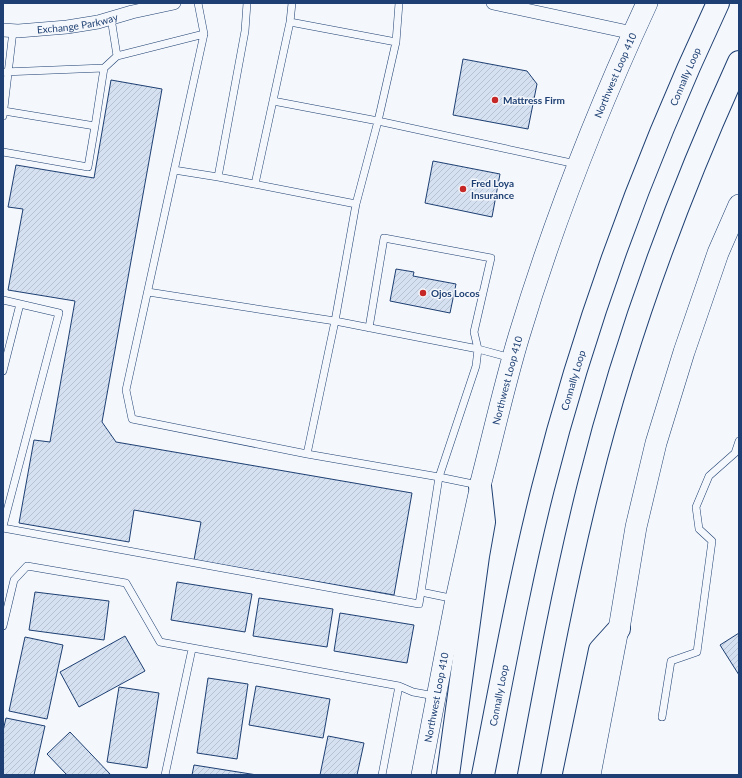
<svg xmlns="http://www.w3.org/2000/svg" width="742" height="778" viewBox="0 0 742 778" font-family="Lato,sans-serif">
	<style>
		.building { fill: url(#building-hatch); stroke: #1d3f73 }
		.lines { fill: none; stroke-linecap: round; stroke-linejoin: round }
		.service-casing { stroke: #1d3f73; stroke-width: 8 }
		.minor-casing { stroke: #1d3f73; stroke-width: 14 }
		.secondary-casing { stroke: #1d3f73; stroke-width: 20 }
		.primary-casing { stroke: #1d3f73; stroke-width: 22 }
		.motorway-casing { stroke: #1d3f73; stroke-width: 24 }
		.service { stroke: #f4f7fb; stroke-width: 7 }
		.minor { stroke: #f4f7fb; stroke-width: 13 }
		.secondary { stroke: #f4f7fb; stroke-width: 19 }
		.primary { stroke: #f4f7fb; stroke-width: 21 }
		.motorway { stroke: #f4f7fb; stroke-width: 22 }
		.poi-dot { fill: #c62828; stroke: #f4f7fb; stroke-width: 1.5 }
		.labels { text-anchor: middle; stroke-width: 3; stroke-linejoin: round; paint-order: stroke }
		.street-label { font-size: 10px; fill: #1d3f73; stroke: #f4f7fb }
		.poi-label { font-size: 10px; font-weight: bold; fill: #1d3f73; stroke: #f4f7fb; text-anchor: start }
	</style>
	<defs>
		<pattern id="building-hatch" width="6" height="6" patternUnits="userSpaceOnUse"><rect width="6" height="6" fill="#d5e0f0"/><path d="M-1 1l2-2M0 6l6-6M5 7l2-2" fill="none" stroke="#b6c1d1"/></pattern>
	</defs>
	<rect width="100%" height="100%" fill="#f4f7fb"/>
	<!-- building -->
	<path class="building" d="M463,59L527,71L537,84L528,129L453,115Z
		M111,80L162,89L102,422L116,442L412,493L394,595L194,560L201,522L134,510L129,542L19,523L34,440L50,442L75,301L8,290L23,209L8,207L16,165L94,178Z
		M433,161L500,174L492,217L425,203Z
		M396,269L414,272L413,276L456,284L450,313L390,301Z
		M177,582L252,594L245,632L171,620Z
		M35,592L109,601L104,640L29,630Z
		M259,598L333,609L327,647L253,636Z
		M340,613L414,625L407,663L334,651Z
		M739,633V675L720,645Z
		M125,636L145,671L79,707L60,672Z
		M25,637L63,645L47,719L9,711Z
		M208,678L248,684L237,759L197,753Z
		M256,686L330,699L323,738L249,725Z
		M119,687L159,693L147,768L107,762Z
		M6,718L45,726L34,775H3V731Z
		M70,732L111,775H67L47,754Z
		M328,736L364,743L357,775H320Z
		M194,765L257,775H192Z"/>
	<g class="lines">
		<defs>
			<path id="service" d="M198,3L204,34L126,390L132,419L307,454
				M292,3L290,22L396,42
				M399,3L396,42L378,121L576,164
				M111,18L117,56
				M3,72L104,68L117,56L204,34
				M273,101L378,121L356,204L335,321L307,454L439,477L478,485
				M3,116L13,31
				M95,126L104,68
				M3,152L88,167L95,126L4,111
				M174,170L218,177L356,204
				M218,177L245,31L247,3
				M255,184L290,22
				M148,292L335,321L478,349L511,358
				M3,300L59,313L3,526
				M369,328L384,238L491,258L474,332L478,349L476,366L439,477L421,592
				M3,371L20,304
				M3,528L419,604L421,592L455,599
				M3,626L14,580L27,566L126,583L160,642L399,686
				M662,717L671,661L697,652L712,541L699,529L696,507L709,476L735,453L739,441
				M165,775L192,649
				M382,775L399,686L413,692L435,696"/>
			<g id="minor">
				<path d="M493,3L633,33"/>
				<path id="s1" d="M3,30L18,31L67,27L98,22L132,12L174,3"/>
			</g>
			<g id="secondary">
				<path id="s2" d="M421,775L455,599L478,494"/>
				<path d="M591,775L619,629"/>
			</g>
			<g id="primary">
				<path id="s3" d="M480,486C493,436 504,386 519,336C553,223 597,111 647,3"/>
				<path d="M619,629L636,527L656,443L684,352L718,253L739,205"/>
			</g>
			<g id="motorway">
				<path d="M448,775L478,556L484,522L480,486"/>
				<path id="s4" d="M483,775C502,679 519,583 543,488C585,321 645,159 718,3"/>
				<path d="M529,775C547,678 565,581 589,485C625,340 677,198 739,62"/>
				<path d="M574,775L600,650L619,629"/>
			</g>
		</defs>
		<!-- service casing -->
		<use href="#service" class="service-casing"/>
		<!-- minor casing -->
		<use href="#minor" class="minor-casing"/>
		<!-- secondary casing -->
		<use href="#secondary" class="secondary-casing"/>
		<!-- primary casing -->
		<use href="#primary" class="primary-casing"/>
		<!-- motorway casing -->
		<use href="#motorway" class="motorway-casing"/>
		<!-- service -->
		<use href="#service" class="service"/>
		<!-- minor -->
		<use href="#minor" class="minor"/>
		<!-- secondary -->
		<use href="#secondary" class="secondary"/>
		<!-- primary -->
		<use href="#primary" class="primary"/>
		<!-- motorway -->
		<use href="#motorway" class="motorway"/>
	</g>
	<!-- markers -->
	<g class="poi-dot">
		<circle cx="495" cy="100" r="4"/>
		<circle cx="463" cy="189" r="4"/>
		<circle cx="423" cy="293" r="4"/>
	</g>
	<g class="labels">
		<!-- street labels -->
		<g class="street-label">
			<text dy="4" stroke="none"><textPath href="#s1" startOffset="75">Exchange Parkway</textPath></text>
			<text dy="4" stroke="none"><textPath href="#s3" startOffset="433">Northwest Loop 410</textPath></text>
			<text dy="4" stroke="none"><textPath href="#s4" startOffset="729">Connally Loop</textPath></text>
			<text dy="4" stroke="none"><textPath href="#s4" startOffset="405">Connally Loop</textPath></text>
			<text dy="4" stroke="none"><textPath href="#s3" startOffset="109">Northwest Loop 410</textPath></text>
			<text dy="4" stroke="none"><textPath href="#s4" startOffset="81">Connally Loop</textPath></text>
			<text dy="4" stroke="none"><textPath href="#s2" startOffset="79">Northwest Loop 410</textPath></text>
		</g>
		<!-- poi labels -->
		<g class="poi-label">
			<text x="503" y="104">Mattress Firm</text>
			<text x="471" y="187">Fred Loya<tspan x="471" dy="12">Insurance</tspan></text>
			<text x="431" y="297">Ojos Locos</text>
		</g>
	</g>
	<!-- border -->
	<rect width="742" height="778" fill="none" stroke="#1d3f73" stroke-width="8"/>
</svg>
